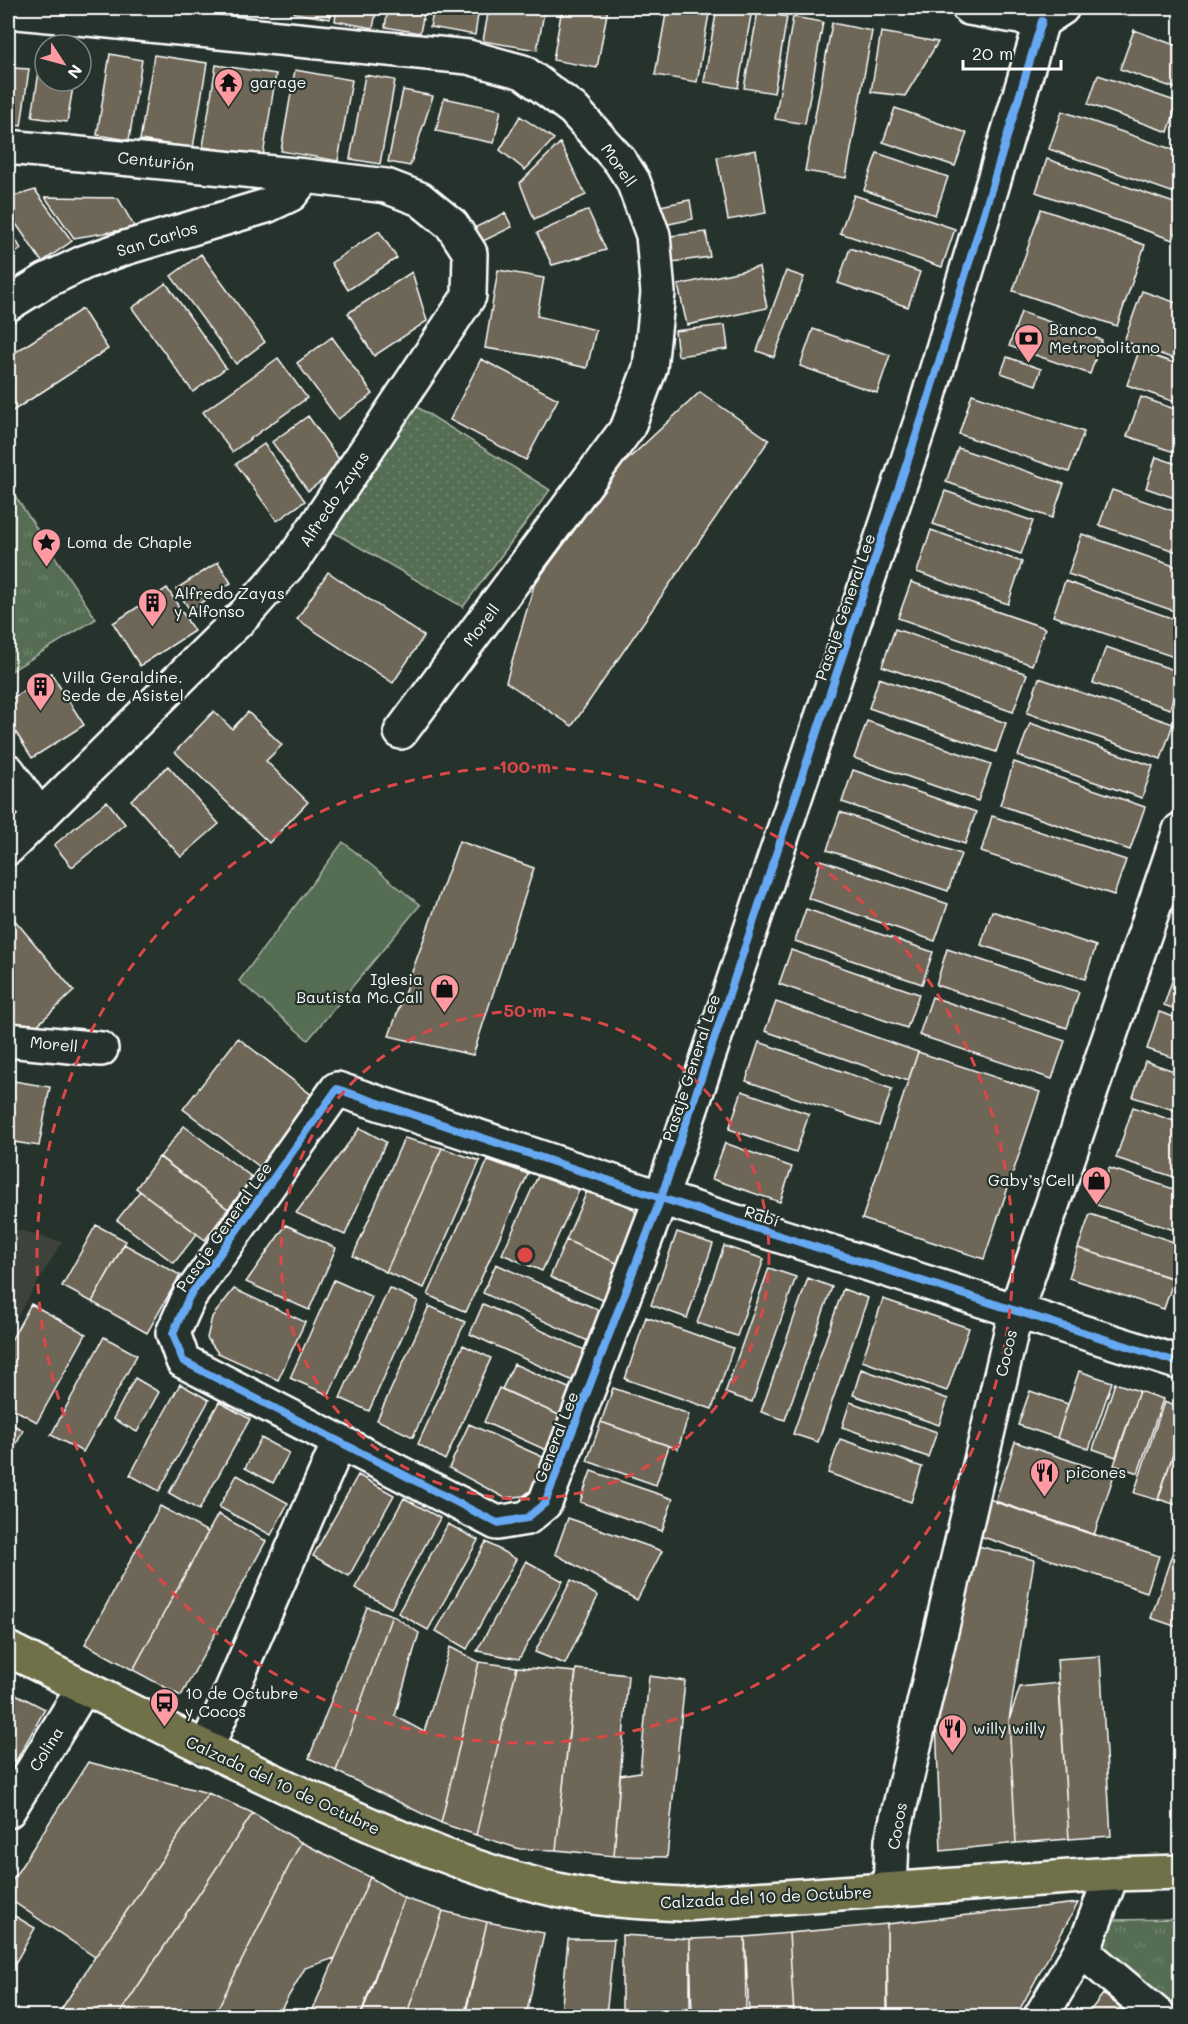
<svg xmlns="http://www.w3.org/2000/svg" width="1188" height="2024" viewBox="0 0 1188 2024" font-family="Mali,sans-serif">
	<style>
		.built { fill: #3c423a }
		.grass { fill: url(#grass-dots); stroke: #aab6a8; stroke-width: 1.5 }
		.park { fill: url(#park-tufts); stroke: #aab6a8; stroke-width: 1.5 }
		.pitch { fill: #556d52; stroke: #aab6a8; stroke-width: 1.5 }
		.building { fill: #6e6657; stroke: #fff; stroke-width: 1.5 }
		.lines { fill: none; stroke-linecap: round; stroke-linejoin: round }
		.street-casing { stroke: #fff; stroke-width: 38 }
		.secondary-casing { stroke: #fff; stroke-width: 38 }
		.primary-casing { stroke: #fff; stroke-width: 38 }
		.street { stroke: #26332d; stroke-width: 33 }
		.secondary { stroke: #26332d; stroke-width: 33 }
		.primary { stroke: #70704a; stroke-width: 33 }
		.cycleway-casing { stroke: #26332d; stroke-width: 11 }
		.cycleway { stroke: #66a8f1; stroke-width: 8 }
		.ring { fill: none; stroke: #dc4848; stroke-width: 3; stroke-dasharray: 10 8 }
		.labels { text-anchor: middle; stroke-width: 4.5; stroke-linejoin: round; paint-order: stroke }
		.poi-label { font-size: 16px; fill: #fff; stroke: #26332d; text-anchor: start }
		.street-label { font-size: 16px; fill: #fff; stroke: #26332d }
		.centre { fill: #dc4848; stroke: #26332d; stroke-width: 3 }
		.ring-label { font-size: 18px; text-anchor: middle; font-weight: bold; fill: #dc4848; stroke: #26332d; stroke-width: 4.5; stroke-linejoin: round; paint-order: stroke }
	</style>
	<defs>
		<pattern id="grass-dots" width="8" height="8" patternUnits="userSpaceOnUse" patternTransform="scale(1.5)"><rect width="8" height="8" fill="#556d52"/><path d="M2 2h.1M6 6h.1" fill="none" stroke="#6e836c" stroke-width="1.8" stroke-linecap="round"/></pattern>
		<pattern id="park-tufts" width="24" height="20" patternUnits="userSpaceOnUse" patternTransform="scale(1.5)"><rect width="24" height="20" fill="#556d52"/><path d="M3 7l-1-3M5 7V3M7 7l1-3M15 17l-1-3M17 17v-4M19 17l1-3" fill="none" stroke="#6e836c"/></pattern>
	</defs>
	<rect width="100%" height="100%" fill="#26332d"/>
	<filter id="ink" filterUnits="userSpaceOnUse"><feTurbulence type="fractalNoise" baseFrequency=".0167" numOctaves="2"/><feDisplacementMap in="SourceGraphic" scale="12" xChannelSelector="R" yChannelSelector="G"/><feConvolveMatrix kernelMatrix="1 2 1 2 8 2 1 2 1" color-interpolation-filters="sRGB"/></filter>
	<g filter="url(#ink)">
		<!-- built -->
		<path class="built" d="M8,1227L62,1242L8,1332Z"/>
		<!-- grass -->
		<path class="grass" d="M414,405L550,490L463,607L333,532Z"/>
		<!-- park -->
		<path class="park" d="M8,485L96,619L8,673Z
			M1180,1919V2016H1173L1104,1953L1110,1920Z"/>
		<!-- pitch -->
		<path class="pitch" d="M343,842L420,905L308,1040L239,981Z"/>
		<!-- building -->
		<path class="building" d="M295,8H332L330,19L294,13Z
			M337,8H377L373,28L335,21Z
			M388,8H425L420,33L385,27Z
			M434,8H479L475,35L430,27Z
			M489,8H545L537,50L483,41Z
			M562,8H608L597,68L553,60Z
			M667,8H710L697,82L655,75Z
			M717,8L752,10L738,88L704,82Z
			M758,11L787,17L774,93L744,88Z
			M793,17L823,22L805,124L775,119Z
			M832,23L872,31L846,178L805,171Z
			M1134,30L1180,47V90L1120,69Z
			M881,32L938,42L905,96L871,92Z
			M43,46H45V81H74L67,122L32,117Z
			M110,54L142,60L129,140L97,135Z
			M154,55L207,63L193,148L140,140Z
			M216,65L276,74L263,156L203,147Z
			M12,68L29,69L21,126L8,124V71Z
			M295,70L352,80L338,161L281,151Z
			M365,75L395,80L380,164L350,159Z
			M1098,75L1178,102L1168,132L1088,104Z
			M403,90L433,96L410,166L388,162Z
			M444,98L501,110L494,143L436,131Z
			M895,108L967,133L955,166L883,142Z
			M1062,111L1180,152V195L1049,149Z
			M520,116L554,139L525,170L500,150Z
			M560,143L586,195L534,219L520,183Z
			M756,150L766,213L728,220L717,157Z
			M877,153L948,177L935,215L864,190Z
			M1047,159L1180,205V219L1173,240L1036,192Z
			M35,190L72,241L42,262L8,212V198Z
			M854,195L955,229L942,267L840,233Z
			M45,197L118,198L135,228L74,238Z
			M690,200L693,219L664,225L660,206Z
			M1041,209L1145,245L1117,326L1013,291Z
			M588,210L606,250L552,265L537,233Z
			M505,213L512,227L477,244L470,230Z
			M8,225L21,249L8,258Z
			M379,231L397,258L348,290L331,263Z
			M706,232L710,257L665,263L661,237Z
			M850,248L920,272L908,307L838,283Z
			M201,254L265,342L236,364L171,276Z
			M759,267L767,308L687,325L678,285Z
			M498,270L544,278L537,316L596,330L587,368L531,355L485,348Z
			M786,271L804,277L774,357L757,351Z
			M412,272L427,321L374,356L348,313Z
			M166,283L226,368L193,392L132,308Z
			M1142,291L1180,304V361L1124,341Z
			M82,309L108,349L8,414V357Z
			M1021,312L1102,340L1090,374L1009,346Z
			M725,325L728,349L678,356L675,331Z
			M813,329L890,355L877,393L800,366Z
			M332,337L373,394L338,419L297,363Z
			M1139,351L1180,365V404L1127,385Z
			M1007,357L1041,369L1036,385L1001,373Z
			M278,358L307,398L232,452L203,412Z
			M481,359L558,399L526,460L450,420Z
			M700,392L769,440L572,726L506,682L534,585L623,464Z
			M972,394L1084,432L1069,472L959,434Z
			M1141,397L1180,411V454L1127,436Z
			M308,416L343,465L308,491L272,442Z
			M264,444L305,501L277,521L236,464Z
			M958,448L1064,484L1052,518L946,482Z
			M1156,457L1180,465V500L1146,488Z
			M1112,490L1180,513V553L1099,525Z
			M945,491L1033,521L1021,554L933,524Z
			M931,530L1022,562L1008,604L917,572Z
			M1082,534L1180,568V613L1068,574Z
			M218,562L231,583L190,610L176,589Z
			M328,572L424,636L393,683L297,619Z
			M1065,581L1180,621V659L1053,616Z
			M911,582L1045,628L1032,665L898,618Z
			M167,588L194,631L140,666L113,623Z
			M895,629L1027,674L1013,712L882,666Z
			M1106,647L1180,672L1170,709L1093,683Z
			M51,673L84,725L32,758L8,720V701Z
			M879,678L1006,723L996,752L869,708Z
			M1039,678L1173,724L1161,759L1027,713Z
			M214,711L232,729L248,712L282,745L266,761L308,802L269,843L175,752Z
			M867,721L991,764L978,801L854,758Z
			M1030,723L1153,766L1142,798L1018,756Z
			M1014,762L1145,807L1130,850L1000,805Z
			M168,766L219,824L181,857L131,800Z
			M853,770L976,812L965,844L842,802Z
			M107,801L125,824L72,867L54,845Z
			M840,812L961,854L948,891L827,850Z
			M992,816L1126,860L1114,895L981,852Z
			M459,841L534,868L473,1055L389,1036Z
			M821,860L948,904L935,941L808,898Z
			M806,909L933,952L922,984L795,941Z
			M992,911L1096,946L1085,979L981,945Z
			M8,912L74,991L33,1029L8,1026Z
			M947,949L1079,992L1067,1028L936,985Z
			M791,950L919,994L907,1028L779,984Z
			M1175,972L1180,974V1011L1164,1005Z
			M932,997L1065,1041L1052,1079L919,1035Z
			M776,1002L918,1052L908,1081L765,1031Z
			M1159,1012L1180,1019V1060L1147,1049Z
			M238,1038L313,1096L260,1167L183,1109Z
			M759,1042L892,1089L879,1126L746,1081Z
			M918,1052L1040,1092L984,1259L862,1219Z
			M1145,1061L1180,1073V1112L1133,1097Z
			M8,1080L50,1087L39,1146L8,1141Z
			M742,1091L809,1114L796,1152L729,1129Z
			M1133,1107L1180,1123V1179L1116,1158Z
			M184,1126L253,1178L228,1209L160,1157Z
			M360,1128L386,1142L345,1235L296,1213Z
			M404,1138L442,1148L386,1272L353,1256Z
			M725,1143L792,1167L780,1202L712,1179Z
			M442,1148L480,1161L424,1288L386,1272Z
			M159,1157L228,1209L205,1240L136,1188Z
			M488,1160L528,1174L466,1312L428,1295Z
			M1109,1168L1180,1191V1232L1097,1205Z
			M538,1176L579,1190L542,1271L502,1254Z
			M588,1189L624,1203L635,1211L638,1221L621,1265L566,1240Z
			M140,1191L197,1234L174,1263L117,1220Z
			M1090,1214L1180,1244V1252L1172,1278L1078,1248Z
			M96,1225L126,1241L92,1302L62,1286Z
			M286,1225L336,1248L309,1310L246,1282Z
			M677,1232L713,1244L687,1318L651,1305Z
			M566,1240L621,1265L605,1301L550,1277Z
			M124,1244L180,1275L147,1333L92,1302Z
			M724,1246L764,1259L737,1336L697,1323Z
			M1078,1248L1174,1279L1164,1309L1069,1278Z
			M496,1264L603,1312L590,1342L483,1293Z
			M769,1268L796,1277L752,1402L725,1393Z
			M808,1278L832,1287L785,1420L761,1412Z
			M334,1280L372,1297L329,1395L290,1378Z
			M389,1288L418,1301L369,1411L340,1398Z
			M234,1289L305,1322L278,1380L218,1353L207,1338L212,1317Z
			M843,1289L868,1298L818,1442L793,1434Z
			M883,1299L969,1328L947,1391L862,1361Z
			M31,1304L86,1334L37,1422L8,1406V1346Z
			M483,1304L587,1351L573,1381L470,1334Z
			M429,1306L465,1322L413,1437L377,1420Z
			M646,1317L733,1348L712,1409L625,1379Z
			M104,1337L137,1355L83,1452L51,1435Z
			M463,1345L491,1358L445,1460L418,1444Z
			M514,1364L573,1390L561,1416L502,1389Z
			M861,1369L948,1399L939,1425L853,1395Z
			M1079,1371L1112,1382L1089,1449L1057,1438Z
			M135,1378L159,1392L137,1432L113,1419Z
			M1115,1383L1139,1391L1116,1457L1093,1449Z
			M180,1384L209,1400L159,1491L130,1475Z
			M499,1388L561,1416L546,1450L484,1422Z
			M613,1388L689,1414L678,1449L601,1422Z
			M1030,1391L1068,1404L1057,1438L1018,1425Z
			M1139,1391L1163,1399L1138,1473L1114,1465Z
			M219,1402L250,1419L199,1510L169,1493Z
			M850,1402L937,1432L928,1457L842,1427Z
			M1164,1402L1180,1408V1433L1158,1500L1134,1493Z
			M8,1422L23,1430L8,1463Z
			M601,1422L669,1446L656,1485L587,1461Z
			M469,1424L547,1459L534,1488L523,1496L505,1498L449,1468Z
			M1180,1433V1506L1158,1499Z
			M261,1438L289,1453L273,1483L245,1468Z
			M840,1439L922,1467L911,1502L828,1473Z
			M1015,1442L1114,1475L1094,1535L995,1502Z
			M591,1471L673,1499L662,1531L580,1502Z
			M237,1475L288,1503L271,1535L219,1507Z
			M358,1475L394,1495L349,1576L313,1556Z
			M404,1498L440,1518L391,1608L355,1588Z
			M989,1499L1159,1556L1147,1592L977,1535Z
			M160,1506L208,1532L133,1670L85,1644Z
			M218,1514L266,1541L181,1696L133,1670Z
			M568,1518L662,1551L637,1600L555,1554Z
			M448,1524L478,1540L428,1630L398,1613Z
			M1180,1530V1628L1151,1618Z
			M486,1542L516,1559L467,1649L436,1631Z
			M978,1546L1034,1560L1009,1720L1016,1843L941,1851L936,1720Z
			M526,1561L563,1581L519,1659L477,1651Z
			M571,1580L598,1596L565,1664L535,1652Z
			M367,1607L392,1615L336,1771L309,1758Z
			M392,1615L419,1633L395,1716L424,1732L450,1647L479,1662L441,1823L336,1771Z
			M1100,1656L1111,1836L1069,1839L1057,1659Z
			M479,1662L517,1667L476,1835L441,1823Z
			M517,1667L576,1672L556,1850L520,1849L476,1835Z
			M576,1669L628,1675L614,1856L556,1850Z
			M649,1676L685,1681L667,1857L614,1856L620,1775L640,1772Z
			M1059,1683L1069,1839L1016,1843L1009,1720L1020,1687Z
			M8,1690L45,1709L8,1775Z
			M88,1762L208,1793L95,1957L8,1898V1887Z
			M208,1793L253,1813L118,2016H57L95,1957Z
			M253,1813L301,1842L214,2016H118Z
			M301,1842L370,1877L335,1958L305,1968L277,2016H214Z
			M370,1877L404,1898L360,2016H310Z
			M404,1898L443,1911L406,2016H361Z
			M1078,1903L1016,2016H888L887,1924Z
			M443,1911L487,1922L465,2016H406Z
			M8,1912L35,1928L8,1976Z
			M487,1922L544,1933L526,2016H464Z
			M887,1924V2016H794L789,1933Z
			M789,1933L794,2016H749L745,1937Z
			M622,1935L690,1939V2016H622Z
			M745,1937L746,2016H692L690,1939Z
			M568,1939H614L606,2016H561Z
			M1103,1994L1132,2016H1086Z"/>
		<g class="lines">
			<defs>
				<path id="street" d="M969,8L1042,21
					M8,11L468,57L523,72L573,109L620,161L633,181L653,235L658,293L650,368L628,427L401,732
					M8,147L305,176L386,186L420,199L452,225L470,253L469,296L293,560L245,614L8,848
					M8,304L45,281L85,262L125,248L266,206L291,194L305,176
					M8,771L40,817
					M8,1040L101,1049
					M337,1089L661,1198L545,1503L527,1518L497,1523L183,1361L173,1333L189,1297Z
					M1016,1311L1180,1363
					M206,1749L339,1442
					M8,1811L84,1687
					M1081,1950L1159,2016
					M1041,2016L1088,1938L1112,1874"/>
				<path id="secondary" d="M1016,1311L661,1198L923,415L1042,21L1062,8
					M890,1890L892,1840L1016,1311L1180,830"/>
				<path id="primary" d="M8,1649C107,1699 207,1750 308,1797C396,1837 480,1875 576,1894C611,1901 648,1902 684,1904L1112,1874L1180,1872"/>
			</defs>
			<!-- street casing -->
			<use href="#street" class="street-casing"/>
			<!-- secondary casing -->
			<use href="#secondary" class="secondary-casing"/>
			<!-- primary casing -->
			<use href="#primary" class="primary-casing"/>
			<!-- street -->
			<use href="#street" class="street"/>
			<!-- secondary -->
			<use href="#secondary" class="secondary"/>
			<!-- primary -->
			<use href="#primary" class="primary"/>
			<defs>
				<path id="cycleway" d="M1042,21L923,415L661,1198L545,1503L527,1518L497,1523L183,1361L173,1333L189,1297L337,1089L661,1198L1180,1363"/>
			</defs>
			<!-- cycleway casing -->
			<use href="#cycleway" class="cycleway-casing"/>
			<!-- cycleway -->
			<use href="#cycleway" class="cycleway"/>
		</g>
	</g>
	<!-- distance rings -->
	<g class="ring">
		<circle cx="525" cy="1255" r="244"/>
		<circle cx="525" cy="1255" r="488"/>
	</g>
	<!-- icons -->
	<defs>
		<symbol id="temple-pin" viewBox="-11 -11 22 30"><path d="M0 17L-7.5 6A9.5 9.5 0 1 1 7.5 6Z" fill="#ff9aa2" stroke="#26332d"/><path d="M0-6L5-2H3V0L6.5 2.5H4V6H1.5V3h-3V6H-4V2.5H-6.5L-3 0V-2H-5Z" fill="#111"/></symbol>
		<symbol id="bank-pin" viewBox="-11 -11 22 30"><path d="M0 17L-7.5 6A9.5 9.5 0 1 1 7.5 6Z" fill="#ff9aa2" stroke="#26332d"/><path d="M-6-4H6V4H-6ZM0-2.3a2.3 2.3 0 1 0 0 4.6a2.3 2.3 0 1 0 0-4.6Z" fill="#111"/></symbol>
		<symbol id="sight-pin" viewBox="-11 -11 22 30"><path d="M0 17L-7.5 6A9.5 9.5 0 1 1 7.5 6Z" fill="#ff9aa2" stroke="#26332d"/><path d="M0-6L1.8-2.2L6-1.7L2.9 1.2L3.7 5.4L0 3.3L-3.7 5.4L-2.9 1.2L-6-1.7L-1.8-2.2Z" fill="#111"/></symbol>
		<symbol id="building-pin" viewBox="-11 -11 22 30"><path d="M0 17L-7.5 6A9.5 9.5 0 1 1 7.5 6Z" fill="#ff9aa2" stroke="#26332d"/><path d="M-4-6H4V6H1V3H-1V6H-4ZM-2.5-4.3h1.7v1.8h-1.7ZM.8-4.3h1.7v1.8H.8ZM-2.5-1h1.7V.8h-1.7ZM.8-1h1.7V.8H.8Z" fill="#111"/></symbol>
		<symbol id="shop-pin" viewBox="-11 -11 22 30"><path d="M0 17L-7.5 6A9.5 9.5 0 1 1 7.5 6Z" fill="#ff9aa2" stroke="#26332d"/><path d="M-5-2.5h2.3a2.7 3.5 0 0 1 5.4 0H5L5.5 6h-11ZM-1.5-2.5h3a1.5 2.3 0 0 0-3 0Z" fill="#111"/></symbol>
		<symbol id="restaurant-pin" viewBox="-11 -11 22 30"><path d="M0 17L-7.5 6A9.5 9.5 0 1 1 7.5 6Z" fill="#ff9aa2" stroke="#26332d"/><path d="M-5-6h1v4h1v-4h1v4h1v-4h1v5L-1.5 .5V6h-2V.5L-5-1ZM5-6V6H3V1.5H1.5Q1.5-4 5-6Z" fill="#111"/></symbol>
		<symbol id="bus-pin" viewBox="-11 -11 22 30"><path d="M0 17L-7.5 6A9.5 9.5 0 1 1 7.5 6Z" fill="#ff9aa2" stroke="#26332d"/><path d="M-5-6H5V4H4V6H2V4H-2V6H-4V4H-5ZM-3.5-4V0h7V-4ZM-3.5 1.2v1.5H-2V1.2ZM2 1.2v1.5H3.5V1.2Z" fill="#111"/></symbol>
	</defs>
	<g fill-rule="evenodd">
		<use href="#temple-pin" x="212" y="66" width="33" height="45"/>
		<use href="#bank-pin" x="1012" y="322" width="33" height="45"/>
		<use href="#sight-pin" x="30" y="526" width="33" height="45"/>
		<use href="#building-pin" x="136" y="586" width="33" height="45"/>
		<use href="#building-pin" x="24" y="670" width="33" height="45"/>
		<use href="#shop-pin" x="428" y="972" width="33" height="45"/>
		<use href="#shop-pin" x="1080" y="1164" width="33" height="45"/>
		<use href="#restaurant-pin" x="1028" y="1456" width="33" height="45"/>
		<use href="#bus-pin" x="148" y="1686" width="33" height="45"/>
		<use href="#restaurant-pin" x="936" y="1712" width="33" height="45"/>
	</g>
	<g class="labels">
		<!-- poi labels -->
		<g class="poi-label">
			<text x="250" y="88">garage</text>
			<text x="1049" y="335">Banco<tspan x="1049" dy="18">Metropolitano</tspan></text>
			<text x="67" y="548">Loma de Chaple</text>
			<text x="174" y="599">Alfredo Zayas<tspan x="174" dy="18">y Alfonso</tspan></text>
			<text x="62" y="683">Villa Geraldine.<tspan x="62" dy="18">Sede de Asistel</tspan></text>
			<text x="423" y="985" text-anchor="end">Iglesia<tspan x="423" dy="18">Bautista Mc.Call</tspan></text>
			<text x="1075" y="1186" text-anchor="end">Gaby’s Cell</text>
			<text x="1066" y="1478">picones</text>
			<text x="185" y="1699">10 de Octubre<tspan x="185" dy="18">y Cocos</tspan></text>
			<text x="973" y="1734">willy willy</text>
		</g>
		<!-- street labels -->
		<g class="street-label">
			<text transform="translate(156 161) rotate(6)" y="6">Centurión</text>
			<text transform="translate(619 165) rotate(55)" y="6">Morell</text>
			<text transform="translate(157 239) rotate(-17)" y="6">San Carlos</text>
			<text transform="translate(334 499) rotate(-56)" y="6">Alfredo Zayas</text>
			<text transform="translate(845 607) rotate(-71)" y="6">Pasaje General Lee</text>
			<text transform="translate(481 625) rotate(-53)" y="6">Morell</text>
			<text transform="translate(54 1044) rotate(6)" y="6">Morell</text>
			<text transform="translate(691 1068) rotate(-72)" y="6">Pasaje General Lee</text>
			<text transform="translate(762 1216) rotate(18)" y="6">Rabí</text>
			<text transform="translate(224 1227) rotate(-55)" y="6">Pasaje General Lee</text>
			<text transform="translate(1006 1353) rotate(-77)" y="6">Cocos</text>
			<text transform="translate(556 1437) rotate(-69)" y="6">General Lee</text>
			<text transform="translate(46 1749) rotate(-58)" y="6">Colina</text>
			<text transform="translate(283 1785) rotate(25)" y="6">Calzada del 10 de Octubre</text>
			<text transform="translate(897 1826) rotate(-80)" y="6">Cocos</text>
			<text transform="translate(766 1897) rotate(-3)" y="6">Calzada del 10 de Octubre</text>
		</g>
	</g>
	<circle cx="525" cy="1255" r="9" class="centre"/>
	<g class="ring-label">
		<text x="525" y="773">100 m</text>
		<text x="525" y="1017">50 m</text>
	</g>
	<!-- margin -->
	<rect width="1188" height="2024" fill="none" stroke="#26332d" stroke-width="30"/>
	<rect x="15" y="15" width="1158" height="1994" fill="none" stroke="#fff" stroke-width="2" filter="url(#ink)"/>
	<!-- north arrow -->
	<g transform="translate(63 63) rotate(126)"><circle r="28" fill="#26332d" stroke="#7d8581" stroke-width="1.5"/>
	<path d="M0-4.5L10 22L0 15L-10 22Z" fill="#ff9aa2"/>
	<text y="-9" font-size="16" font-weight="bold" text-anchor="middle" fill="#ffffff">N</text>
	</g>
	<!-- scale -->
	<path d="M963 60v9h98v-9" fill="none" stroke="#ffffff" stroke-width="3"/>
	<text x="972" y="60" font-size="18" fill="#ffffff" stroke="#26332d" stroke-width="4.5" paint-order="stroke">20 m</text>
</svg>
